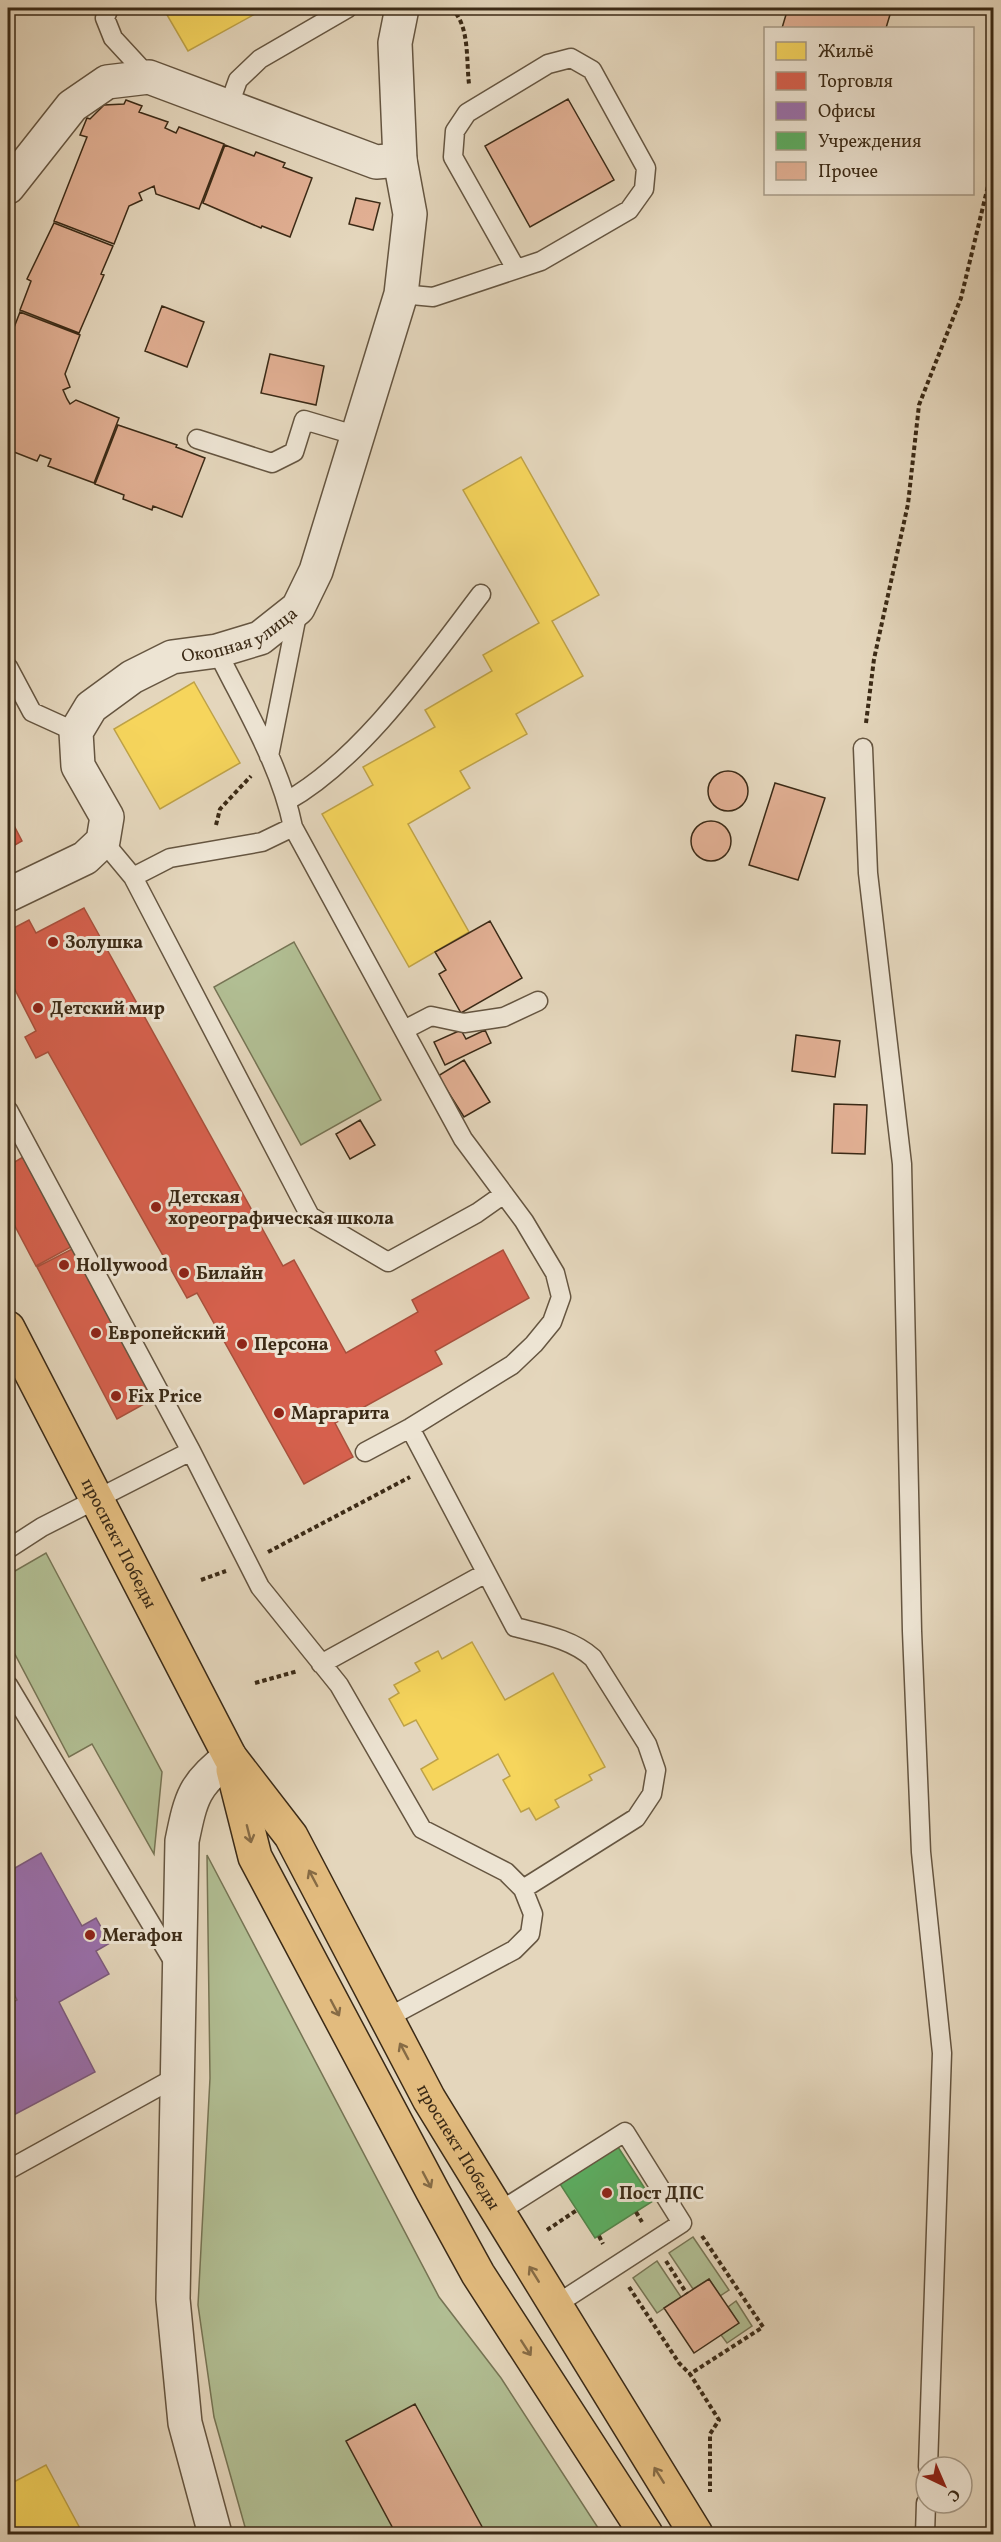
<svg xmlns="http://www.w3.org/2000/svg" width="1001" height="2542" viewBox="0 0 1001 2542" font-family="Vollkorn,serif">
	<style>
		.green { fill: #b1be93; stroke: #767454; stroke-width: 1.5 }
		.homes { fill: #f6d55c; stroke: #bea247; stroke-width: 1.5 }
		.shops { fill: #d6604d; stroke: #a8503c; stroke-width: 1.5 }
		.offices { fill: #9970ab; stroke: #7d5b7e; stroke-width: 1.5 }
		.public { fill: #5aae61; stroke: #51864a; stroke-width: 1.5 }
		.building { fill: #e1af93; stroke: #3b2a16; stroke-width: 1.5 }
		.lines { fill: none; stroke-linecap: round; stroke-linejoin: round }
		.service-casing { stroke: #655540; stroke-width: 21 }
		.minor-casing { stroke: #655540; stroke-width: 36 }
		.primary-casing { stroke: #3b2a16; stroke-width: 36 }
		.path { stroke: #3b2a16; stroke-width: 4; stroke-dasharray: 4.5 3; stroke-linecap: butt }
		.service { stroke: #ede4d3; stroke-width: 18 }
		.minor { stroke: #ede4d3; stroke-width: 33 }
		.primary { stroke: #e2bb7e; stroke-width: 33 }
		.oneway { stroke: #866b45 }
		.poi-dot { fill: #8f2418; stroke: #ede4d3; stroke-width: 2 }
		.labels { text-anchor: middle; stroke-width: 6; stroke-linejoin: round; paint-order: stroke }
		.street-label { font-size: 18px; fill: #3b2a16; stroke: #ede4d3 }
		.poi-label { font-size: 18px; font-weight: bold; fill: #3b2a16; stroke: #ede4d3; text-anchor: start }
	</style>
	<rect width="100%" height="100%" fill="#e4d6bc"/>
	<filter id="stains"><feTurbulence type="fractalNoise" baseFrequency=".00333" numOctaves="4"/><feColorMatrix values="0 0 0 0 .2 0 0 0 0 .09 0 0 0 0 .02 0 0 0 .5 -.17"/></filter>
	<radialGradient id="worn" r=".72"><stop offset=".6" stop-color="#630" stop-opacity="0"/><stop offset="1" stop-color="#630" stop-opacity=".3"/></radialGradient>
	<!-- green -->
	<path class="green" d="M294,942L381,1100L301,1145L214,987Z
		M46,1553L162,1772L154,1854L92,1744L69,1757L8,1641V1575Z
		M207,1855L439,2297L501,2378L602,2534H247L214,2417L198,2305L210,2078Z
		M693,2237L729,2290L720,2296L709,2279L693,2289L669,2253Z
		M657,2261L681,2297L657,2313L633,2278Z
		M736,2301L752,2326L727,2343L721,2335L738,2323L728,2307Z"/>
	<!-- homes -->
	<path class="homes" d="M163,8H266L188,51Z
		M521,457L599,595L552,621L583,676L516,714L527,734L460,771L470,788L408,824L469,932L409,967L322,814L373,785L363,767L435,727L425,710L492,671L483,655L539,623L463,490Z
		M194,682L240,763L160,809L114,729Z
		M472,1642L505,1700L553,1673L605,1767L589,1775L592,1780L555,1800L559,1807L536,1820L529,1808L521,1812L503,1780L510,1776L498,1754L433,1790L421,1769L438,1759L416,1720L404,1726L389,1699L399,1693L394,1685L420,1671L415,1663L438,1651L442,1659Z
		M46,2465L83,2534H8V2485Z"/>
	<!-- shops -->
	<path class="shops" d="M8,814L22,841L8,849Z
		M84,908L283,1266L294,1260L346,1353L418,1312L412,1300L503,1250L529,1298L435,1351L442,1364L335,1423L353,1457L304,1484L197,1293L187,1298L48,1052L36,1058L25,1037L36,1031L8,976V931L29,920L36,933Z
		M23,1157L71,1247L36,1266L8,1213V1166Z
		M76,1247L155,1398L117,1419L37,1267Z"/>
	<!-- offices -->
	<path class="offices" d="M41,1853L82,1926L96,1918L110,1943L96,1951L109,1974L59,2002L95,2072L8,2118V2005L17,2000L8,1982V1872Z"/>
	<!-- public -->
	<path class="public" d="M618,2147L653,2201L595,2238L560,2184Z"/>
	<!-- building -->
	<path class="building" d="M788,8H892L886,28H782Z
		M568,99L614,180L530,227L485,146Z
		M126,100L142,106L139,112L168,122L165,128L176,133L179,127L224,144L199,209L156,194L154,186L139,193L142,200L129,206L114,244L54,221L87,137L80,135L87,118L90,119L104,105L124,104Z
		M225,145L254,156L256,152L285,163L283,167L312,178L290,237L262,226L261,228L203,203Z
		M356,198L380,203L373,230L349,224Z
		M54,223L113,246L101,274L104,275L79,333L20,310L31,281L27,279Z
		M162,306L204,322L187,367L145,351Z
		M20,312L80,335L65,374L70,387L63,390L67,399L70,404L76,400L119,418L94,483L48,466L51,459L40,455L37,461L9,450L8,455V343Z
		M270,354L324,366L316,405L261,393Z
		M118,425L177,445L176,447L205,458L182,517L153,506L152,510L123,499L124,495L95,484Z
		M708 791a20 20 0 1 1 40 0a20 20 0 1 1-40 0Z
		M775,783L825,798L798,880L749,865Z
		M691 841a20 20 0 1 1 40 0a20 20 0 1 1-40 0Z
		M490,921L522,978L461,1013L439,974L446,970L435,952Z
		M461,1030L466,1039L485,1030L491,1043L445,1065L434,1042Z
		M796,1035L840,1041L835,1077L792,1071Z
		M464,1060L490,1102L464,1117L438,1076Z
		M834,1104L867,1105L865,1154L832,1153Z
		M360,1120L375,1145L350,1159L336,1134Z
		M709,2279L739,2323L694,2353L664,2308Z
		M415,2404L486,2534H396L346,2441Z"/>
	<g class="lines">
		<defs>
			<path id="service" d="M109,8L105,18L113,38L149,77
				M229,105L238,80L260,59L348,8
				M401,294L433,297L541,261L629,210L644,189L646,168L592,70L571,58L548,64L467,113L455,131L453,157L516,269
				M197,439L272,463L294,452L304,420L358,436
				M217,651C245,708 280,764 293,827L463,1139L524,1221L555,1273L561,1297L552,1322L534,1344L512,1365L410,1428L365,1452
				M8,667L32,712L76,732
				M863,748L868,873L902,1164L912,1631L921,1852L942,2053L928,2467
				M269,756L298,610
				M287,801C362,759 429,662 481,594
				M103,841L133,877L310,1216L388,1262L477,1213L504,1194
				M133,877L170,858L262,842L293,827
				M404,1030L431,1016L464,1023L504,1017L538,1001
				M8,1110L191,1451
				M410,1428L515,1627C542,1634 572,1639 593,1658L647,1744L656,1770L652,1794L636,1818L523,1889
				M8,1549L42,1527L191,1451L260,1587L339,1685L422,1829L506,1872L523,1889L533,1914L530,1934L514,1950L387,2018
				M321,1664L486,1573
				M8,1685L175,1964
				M8,2170L178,2076
				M497,2213L625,2132L682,2223L554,2306
				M925,2534L926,2503"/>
			<g id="minor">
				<path d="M8,187L72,106L107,82L149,77L376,162L400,160"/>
				<path id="s1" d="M8,895L85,858L103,841L107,817L78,766L76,732L91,707L132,677L172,657L217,651L260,638L298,608L316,571L401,294L410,214L400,160L395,43L402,8"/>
				<path d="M215,2534L185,2423L173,2299L182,1841C191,1797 194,1784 230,1757"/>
			</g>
			<g id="primary">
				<path id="s2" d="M8,1328L230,1757L291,1836L429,2099L696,2534"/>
				<path d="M233,1770L255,1857L433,2192L478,2274L646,2534"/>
			</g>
		</defs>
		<!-- service casing -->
		<use href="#service" class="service-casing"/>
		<!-- minor casing -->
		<use href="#minor" class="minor-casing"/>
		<!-- primary casing -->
		<use href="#primary" class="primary-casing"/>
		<!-- path -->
		<path class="path" d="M451,8C470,25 466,59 469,84
			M866,723L874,659L908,504L919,405L961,298L994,161
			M216,825L220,809L251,776
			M268,1552L410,1477
			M201,1580L226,1571
			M255,1683L298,1671
			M636,2212L642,2222
			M547,2230L577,2210
			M599,2236L603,2244
			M702,2236L763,2327L690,2374L719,2420L710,2434V2492
			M666,2261L687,2294
			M629,2287L679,2363L690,2374"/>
		<!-- service -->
		<use href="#service" class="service"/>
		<!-- minor -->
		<use href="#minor" class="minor"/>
		<!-- primary -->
		<use href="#primary" class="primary"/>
	</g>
	<!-- one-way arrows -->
	<defs><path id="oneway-shaft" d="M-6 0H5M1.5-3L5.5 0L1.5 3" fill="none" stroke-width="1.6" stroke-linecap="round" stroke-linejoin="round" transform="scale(1.5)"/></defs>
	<g class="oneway">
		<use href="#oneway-shaft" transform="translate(249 1834) rotate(76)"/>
		<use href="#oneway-shaft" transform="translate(313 1878) rotate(-118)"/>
		<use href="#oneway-shaft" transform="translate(335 2008) rotate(62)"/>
		<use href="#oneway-shaft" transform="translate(404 2051) rotate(-118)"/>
		<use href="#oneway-shaft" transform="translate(427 2180) rotate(62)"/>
		<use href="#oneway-shaft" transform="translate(534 2274) rotate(-122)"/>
		<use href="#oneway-shaft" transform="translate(526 2348) rotate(57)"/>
		<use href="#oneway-shaft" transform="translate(659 2475) rotate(-122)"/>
	</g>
	<!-- markers -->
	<g class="poi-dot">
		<circle cx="53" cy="942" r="6"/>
		<circle cx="38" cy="1008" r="6"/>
		<circle cx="156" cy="1207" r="6"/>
		<circle cx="64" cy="1265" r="6"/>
		<circle cx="184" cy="1273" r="6"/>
		<circle cx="96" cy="1333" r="6"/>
		<circle cx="242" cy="1344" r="6"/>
		<circle cx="116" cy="1396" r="6"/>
		<circle cx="279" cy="1413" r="6"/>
		<circle cx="90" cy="1935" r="6"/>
		<circle cx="607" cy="2193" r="6"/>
	</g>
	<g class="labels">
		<!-- street labels -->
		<g class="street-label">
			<text dy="6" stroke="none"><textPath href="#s1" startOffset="424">Окопная улица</textPath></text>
			<text dy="6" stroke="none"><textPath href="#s2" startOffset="242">проспект Победы</textPath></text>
			<text dy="6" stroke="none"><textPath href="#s2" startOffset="936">проспект Победы</textPath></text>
		</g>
		<!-- poi labels -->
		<g class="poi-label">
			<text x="65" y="948">Золушка</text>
			<text x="50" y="1014">Детский мир</text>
			<text x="168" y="1203">Детская<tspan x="168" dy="21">хореографическая школа</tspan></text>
			<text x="76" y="1271">Hollywood</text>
			<text x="196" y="1279">Билайн</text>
			<text x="108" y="1339">Европейский</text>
			<text x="254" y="1350">Персона</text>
			<text x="128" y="1402">Fix Price</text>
			<text x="291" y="1419">Маргарита</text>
			<text x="102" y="1941">Мегафон</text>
			<text x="619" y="2199">Пост ДПС</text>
		</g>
	</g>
	<!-- margin -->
	<rect width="1001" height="2542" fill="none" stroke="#e4d6bc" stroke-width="30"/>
	<rect x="9" y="9" width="983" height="2524" fill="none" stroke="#3b2a16" stroke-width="3"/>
	<rect x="15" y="15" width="971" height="2512" fill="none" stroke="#3b2a16" stroke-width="1.5"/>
	<!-- legend -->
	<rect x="764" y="27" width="210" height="168" fill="#ede4d3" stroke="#a69a87" stroke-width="1.5"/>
	<rect x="776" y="42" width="30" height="18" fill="#f6d55c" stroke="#a69a87" stroke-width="1.5"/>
	<text x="818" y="57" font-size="18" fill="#3b2a16">Жильё</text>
	<rect x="776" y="72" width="30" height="18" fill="#d6604d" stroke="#a69a87" stroke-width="1.5"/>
	<text x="818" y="87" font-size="18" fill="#3b2a16">Торговля</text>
	<rect x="776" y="102" width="30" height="18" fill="#9970ab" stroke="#a69a87" stroke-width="1.5"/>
	<text x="818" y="117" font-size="18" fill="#3b2a16">Офисы</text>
	<rect x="776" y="132" width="30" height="18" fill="#5aae61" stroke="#a69a87" stroke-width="1.5"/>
	<text x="818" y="147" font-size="18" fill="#3b2a16">Учреждения</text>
	<rect x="776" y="162" width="30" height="18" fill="#e1af93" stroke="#a69a87" stroke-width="1.5"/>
	<text x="818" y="177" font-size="18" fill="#3b2a16">Прочее</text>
	<!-- north arrow -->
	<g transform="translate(944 2485) rotate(136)"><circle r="28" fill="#ede4d3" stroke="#a69a87" stroke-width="1.5"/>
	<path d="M0-4.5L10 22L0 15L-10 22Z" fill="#8f2418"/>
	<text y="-9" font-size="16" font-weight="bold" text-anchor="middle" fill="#3b2a16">С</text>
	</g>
	<rect width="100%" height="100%" filter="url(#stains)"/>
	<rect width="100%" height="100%" fill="url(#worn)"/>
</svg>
